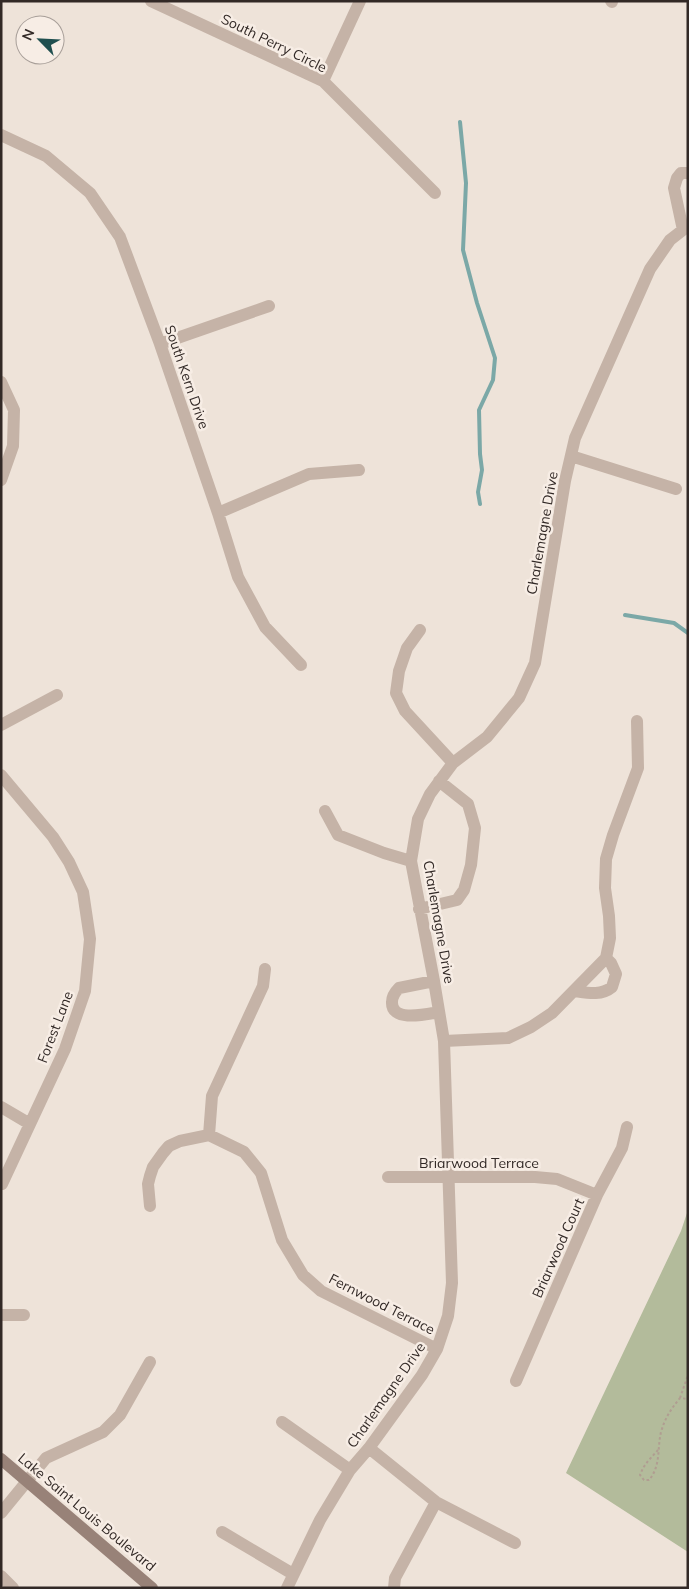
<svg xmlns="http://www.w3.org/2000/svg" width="689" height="1589" viewBox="0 0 689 1589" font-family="Mulish,sans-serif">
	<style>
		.green { fill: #b3bb9b }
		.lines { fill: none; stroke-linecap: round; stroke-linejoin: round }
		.stream { stroke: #7ba8a7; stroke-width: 4 }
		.path { stroke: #b09d91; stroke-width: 2; stroke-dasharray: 2.5 2.5; stroke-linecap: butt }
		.minor { stroke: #c5b3a7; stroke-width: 12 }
		.secondary { stroke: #988278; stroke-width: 12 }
		.labels { text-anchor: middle; stroke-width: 5; stroke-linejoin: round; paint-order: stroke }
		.street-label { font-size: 14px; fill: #322926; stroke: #f7ede5 }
	</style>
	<rect width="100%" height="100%" fill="#eee3d9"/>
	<!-- green -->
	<path class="green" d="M688,1210V1552L566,1473L681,1231Z"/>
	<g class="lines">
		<!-- stream -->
		<path class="stream" d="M460,122L466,183L463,250L477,303L495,358L493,380L479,410L480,454L482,470L478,492L480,504
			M625,615L674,623L688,633"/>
		<!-- path -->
		<path class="path" d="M680,1398L688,1375
			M658,1450L648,1461L643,1468L640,1475L644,1480H649C661,1466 657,1449 661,1432C665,1418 671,1409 680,1398L688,1399"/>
		<!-- minor -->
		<path class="minor" d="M151,1L323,81L435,193
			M611,1L612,2
			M323,81L360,1
			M1,135L46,156L90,193L120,237L160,344L218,513L238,577L265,627L301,665
			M683,230L674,188L677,178L681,173H688
			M160,344L269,306
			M1,382L14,410L13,446L1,480
			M571,456L676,489
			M218,513L309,474L359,470
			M420,630L407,648L399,671L396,693L405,711L453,763
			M1,725L57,695
			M1,775L53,837L69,862L83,892L90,939L85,991L65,1049L2,1184
			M325,811L338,835L384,853L411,861
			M419,909L457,900L464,890L471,865L475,828L468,804L439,781
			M434,981L399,988C395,992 392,996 392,1002C391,1023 427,1014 439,1012
			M575,991C588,993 601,996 612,987L616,974L611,963L606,958
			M444,1041L508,1038L531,1027L552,1013L606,958L610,938L609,916L605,888L606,859L613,835L638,768L637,721
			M1,1107L30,1124
			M209,1135L212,1096L263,986L265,969
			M388,1177H535L557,1179L597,1195
			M150,1206L148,1184L150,1176L153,1167L163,1153L169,1146L180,1141L209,1135L244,1152L261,1173L282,1240L303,1275L321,1291L437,1349
			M1,1315H24
			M516,1381L597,1195L622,1148L627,1127
			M282,1422L350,1470
			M369,1448L436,1502L515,1543
			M1,1513L46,1458L103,1432L120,1415L150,1362
			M222,1532L293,1574
			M1,1576L13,1588
			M287,1588L320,1520L350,1470L369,1448L422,1375L437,1349L448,1316L452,1283L444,1041L434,981L411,861L418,819L430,794L453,763L487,737L519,698L535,663L565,481L575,438L650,269L670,240L688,226
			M394,1588L395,1578L436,1502"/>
		<!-- secondary -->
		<path class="secondary" d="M1,1459L152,1588"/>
	</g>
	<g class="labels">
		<!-- street labels -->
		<g class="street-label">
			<text transform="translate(274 43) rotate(26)" y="5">South Perry Circle</text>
			<text transform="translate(187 377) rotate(71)" y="5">South Kern Drive</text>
			<text transform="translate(542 533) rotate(-80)" y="5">Charlemagne Drive</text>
			<text transform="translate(439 922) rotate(80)" y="5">Charlemagne Drive</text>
			<text transform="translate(55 1027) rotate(-69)" y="5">Forest Lane</text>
			<text x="479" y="1168">Briarwood Terrace</text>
			<text transform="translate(558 1248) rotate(-66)" y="5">Briarwood Court</text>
			<text transform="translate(382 1304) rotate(27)" y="5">Fernwood Terrace</text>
			<text transform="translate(386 1395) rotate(-55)" y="5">Charlemagne Drive</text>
			<text transform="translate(87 1512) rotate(40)" y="5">Lake Saint Louis Boulevard</text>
		</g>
	</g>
	<!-- border -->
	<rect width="689" height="1589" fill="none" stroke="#322926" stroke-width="5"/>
	<!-- north arrow -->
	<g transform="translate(40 40) rotate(294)"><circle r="24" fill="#f7ede5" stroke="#a89f99"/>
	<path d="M0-4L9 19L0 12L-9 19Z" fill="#204f4f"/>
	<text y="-8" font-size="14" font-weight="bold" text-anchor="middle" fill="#322926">N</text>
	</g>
</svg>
